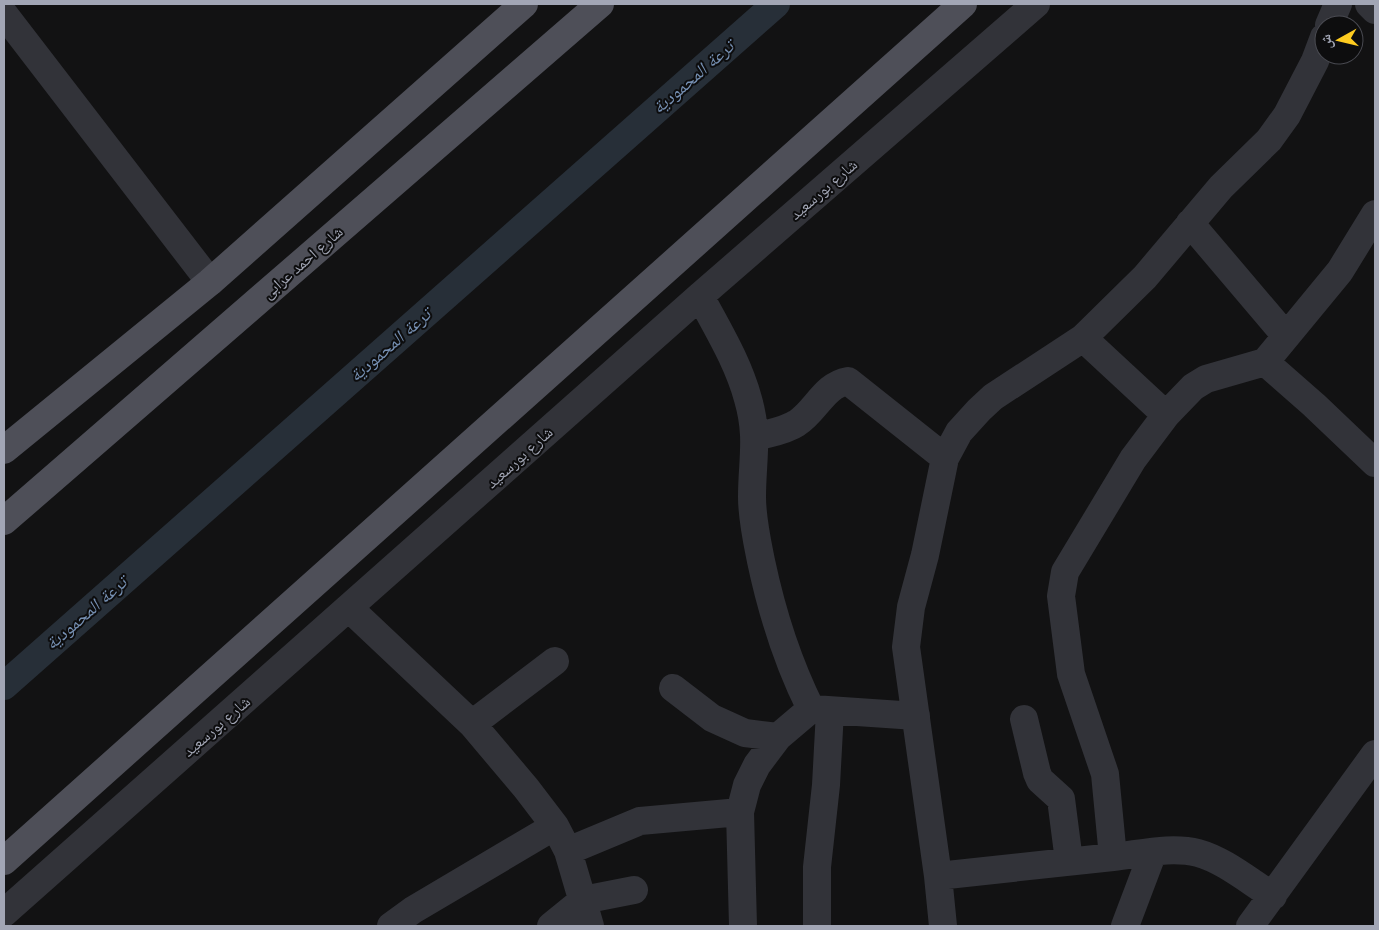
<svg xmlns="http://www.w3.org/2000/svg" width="1379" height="930" viewBox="0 0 1379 930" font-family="'DM Sans','Noto Naskh Arabic',sans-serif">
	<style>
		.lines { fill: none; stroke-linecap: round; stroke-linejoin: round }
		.canal { stroke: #272f38; stroke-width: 28 }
		.minor { stroke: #323339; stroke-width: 28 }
		.major { stroke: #4e4f58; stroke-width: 28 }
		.labels { text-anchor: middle; stroke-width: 4; stroke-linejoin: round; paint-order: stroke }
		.street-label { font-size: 16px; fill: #a2a6b5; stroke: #0d0d0e }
		.water-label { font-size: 18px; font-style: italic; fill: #7690b3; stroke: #0d0d0e }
	</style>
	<rect width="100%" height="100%" fill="#121213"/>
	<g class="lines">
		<!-- canal -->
		<path class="canal" d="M4,686L776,4"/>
		<!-- minor -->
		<path class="minor" d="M1369,4L1375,10
			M4,14L210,282
			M1329,25L1338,4
			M1375,214L1340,271L1265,362L1314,405L1375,463
			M1190,223L1286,336
			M700,296C718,330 738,362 748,399C759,437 752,460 752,497C752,519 757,541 761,561C772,613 787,661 811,709L778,737L757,765L747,785L740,812L743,926
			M1083,338L1166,415
			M1265,362L1206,379L1193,387L1166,415L1133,459L1065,572L1061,596L1071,674L1105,774L1113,857C1141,854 1171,846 1198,853C1224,860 1250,882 1273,896
			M756,437C769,433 785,431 797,423C816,411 824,385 848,381L945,458
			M349,608L472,724L526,788L555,826L568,851L590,926
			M673,688L712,718L745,733L778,737
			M813,709L916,716
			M1024,719L1037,773L1040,780L1061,799L1069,861
			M472,724L555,661
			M568,851L640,821L740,812
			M938,876L1113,857
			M4,913L700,296L1036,4
			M391,926L413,910L555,826
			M551,926L583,900L634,890
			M817,926V867L826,785L830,711
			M943,926L938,876L906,647L911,607L925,555L945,458L959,432L979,410L993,397L1083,338L1145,277L1221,187L1269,140L1287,115L1315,61L1324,37
			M1125,926L1153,852
			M1250,926L1375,754"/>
		<!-- major -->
		<path class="major" d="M4,450L210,282L524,4
			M4,521L600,4
			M4,861L963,4"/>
	</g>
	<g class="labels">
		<!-- street labels -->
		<g class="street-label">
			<text transform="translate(823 189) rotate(-41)" y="6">شارع بورسعيد</text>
			<text transform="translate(302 262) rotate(-41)" y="6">شارع احمد عرابى</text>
			<text transform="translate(519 457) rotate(-42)" y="6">شارع بورسعيد</text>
			<text transform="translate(216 726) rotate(-41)" y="6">شارع بورسعيد</text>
		</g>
		<!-- water labels -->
		<g class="water-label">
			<text transform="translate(693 77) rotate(-41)" y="6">ترعة المحمودية</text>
			<text transform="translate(390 345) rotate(-41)" y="6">ترعة المحمودية</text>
			<text transform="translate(86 613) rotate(-41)" y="6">ترعة المحمودية</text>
		</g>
	</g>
	<!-- border -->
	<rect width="1379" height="930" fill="none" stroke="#a2a6b5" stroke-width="10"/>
	<!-- north arrow -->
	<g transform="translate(1339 40) rotate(262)"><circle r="24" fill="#0d0d0e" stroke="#494a51"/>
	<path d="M0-4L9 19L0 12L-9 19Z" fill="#fecc20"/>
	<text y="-8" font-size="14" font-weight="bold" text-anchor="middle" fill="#a2a6b5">ش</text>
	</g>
</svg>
